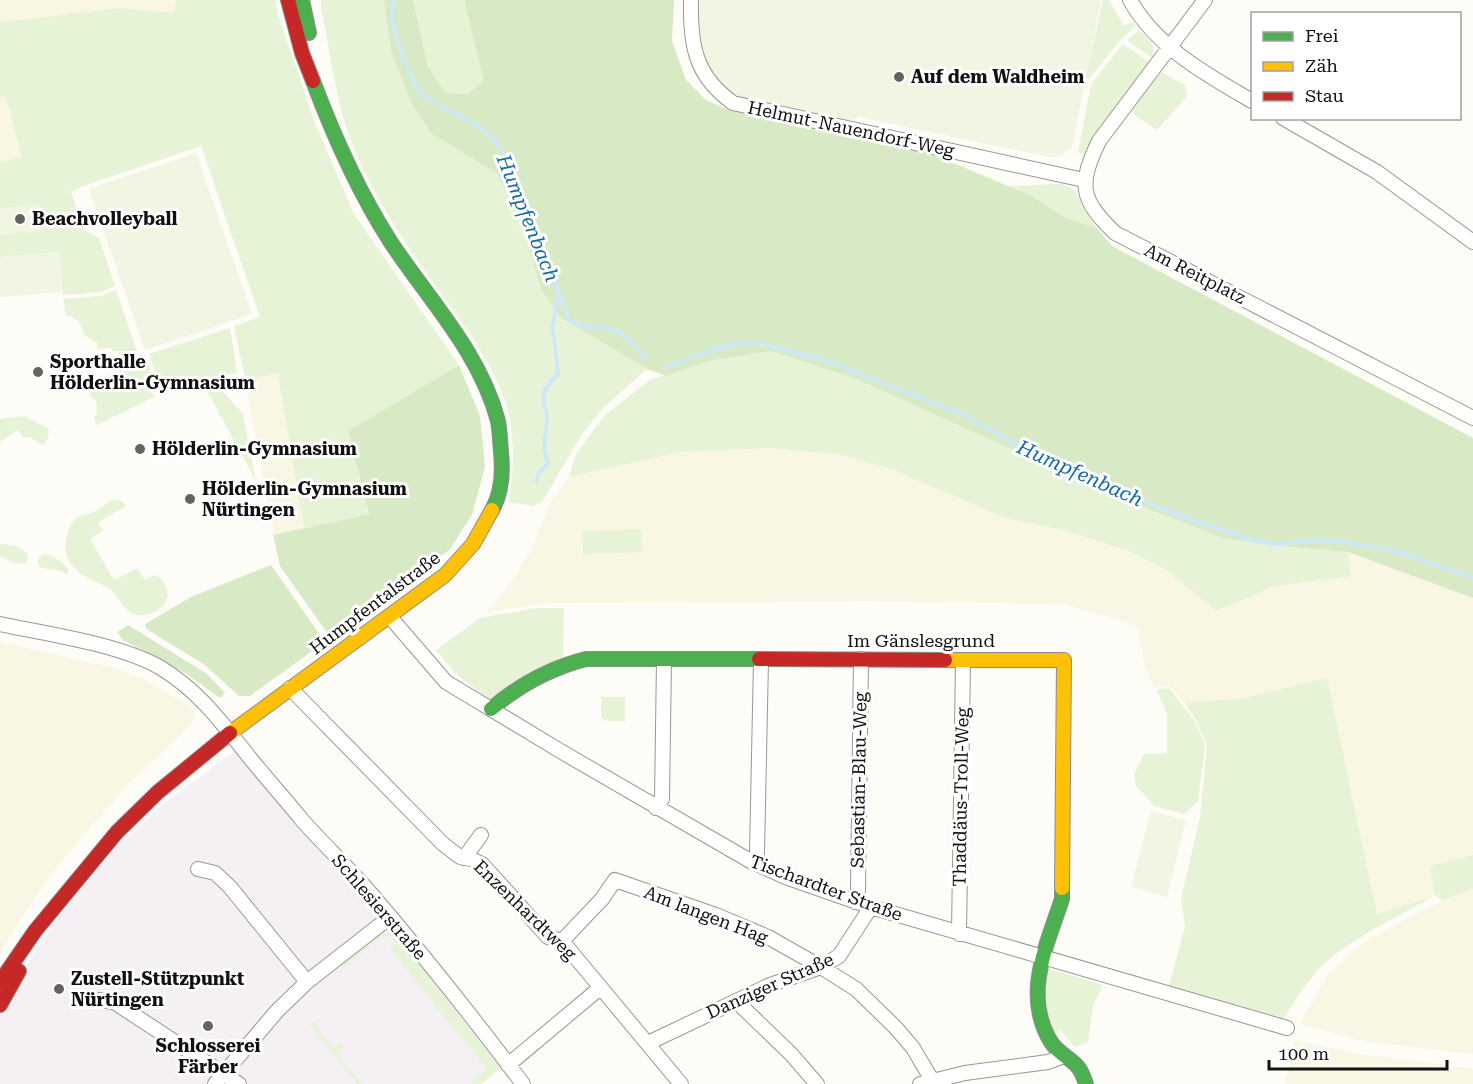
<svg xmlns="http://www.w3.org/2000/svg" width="1473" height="1084" viewBox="0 0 1473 1084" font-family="'Roboto Serif',serif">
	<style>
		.industrial { fill: #f5f0f3 }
		.farmland { fill: #f9f7e4 }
		.green { fill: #e7f3d7 }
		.forest { fill: #d8eac5 }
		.pitch { fill: #f0f6e1 }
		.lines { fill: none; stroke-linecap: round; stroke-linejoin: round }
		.stream { stroke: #cde8f7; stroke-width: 4 }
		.street-casing { stroke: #979795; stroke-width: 16 }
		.fast-casing { stroke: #8e8d8b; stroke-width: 16 }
		.slow-casing { stroke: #8e8d8b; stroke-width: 16 }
		.jam-casing { stroke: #8e8d8b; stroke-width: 16 }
		.street { stroke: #fffffe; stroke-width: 14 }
		.fast { stroke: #4caf50; stroke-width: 14 }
		.slow { stroke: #ffc107; stroke-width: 14 }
		.jam { stroke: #c62828; stroke-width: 14 }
		.poi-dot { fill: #646362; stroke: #fff; stroke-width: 2 }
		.labels { text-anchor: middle; stroke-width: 6; stroke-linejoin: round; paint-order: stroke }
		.poi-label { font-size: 18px; font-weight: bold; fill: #111; stroke: #fff; text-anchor: start }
		.street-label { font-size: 18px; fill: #111; stroke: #fff }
		.water-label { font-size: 20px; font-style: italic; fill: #1768a6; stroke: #fff }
	</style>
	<rect width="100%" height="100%" fill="#fdfcf7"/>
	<!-- industrial -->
	<path class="industrial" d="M242,746L371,902L501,1068L481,1084H0V1015L36,949L60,915L113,851L143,822L163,804Z"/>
	<!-- farmland -->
	<path class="farmland" d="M0,0H176L175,13L121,8L0,22Z
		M6,96L23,157L0,162V97Z
		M278,374L304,528L273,535L245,379Z
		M770,448L843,455L894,469L1008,519L1064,530L1128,551L1166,570L1217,611L1271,587L1350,576L1348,552L1473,598V855L1430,866L1435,896L1377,914L1327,679L1245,698L1185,703L1169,686L1154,687L1145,669L1138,628L1117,619L1063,604L868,601L548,603L486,612L514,579L533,546L551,501L569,477L680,452Z
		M0,642L114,668L143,679L176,698L195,711V718L187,728L125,788L63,859L33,900L0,953Z
		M1473,889V1054L1363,1041L1300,1024L1327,976L1365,941L1443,900Z
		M1294,1040L1358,1054L1473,1069V1084H1285Z"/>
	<!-- green -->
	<path class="green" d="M176,0H275L278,15L315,123L354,214L459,365L348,431L369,514L304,528L278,374L245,379L234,326L260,317L201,146L83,186L71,192L84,230L99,238L115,286L101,292L63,295L59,252L0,257V162L22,157L6,97H0V22L121,8L174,13Z
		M321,0H384L391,51L432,134L497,174L521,221L541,289L561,318L647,369L603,408L582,434L542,502L533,506L509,502C514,471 515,437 507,407C493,359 453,311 425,271C399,235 374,194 356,153C336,108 331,55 321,8Z
		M413,0H464L485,80L468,94L446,93L428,67Z
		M1103,0H1109L1124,26L1133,22L1136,26L1121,39L1088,80L1086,76Z
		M1139,30C1148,39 1158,45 1152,58L1127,40Z
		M1123,44L1149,62L1093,138L1084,155L1078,153L1091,84Z
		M1161,72L1185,85L1187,96L1157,130L1134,115L1133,107Z
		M1060,184C1075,188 1077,193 1083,207C1087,214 1092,221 1097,228L1066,218L1032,196L1009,186Z
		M116,290L139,357L146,355L151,373L148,381L154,397L97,425L94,417L97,414L96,400L90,397L89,387L99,385L102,376L116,375V368H119L118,351H112L111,348L97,349V343L84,335C81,323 78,318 66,315L63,299L101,296Z
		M230,328L237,373L218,376L219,387L243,414L256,481L201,380L174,391L169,380L154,386L152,381L155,371L149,354Z
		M771,351L854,378L1117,497L1223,538L1289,547L1348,552L1351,576L1271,587L1217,611L1166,570L1128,551L1064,530L1008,519L894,470L843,455L770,448L680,452L569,477L576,454L605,415L650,380L708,361Z
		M25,416L49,429L48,439L42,445L30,437H22L18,430L0,442V419Z
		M112,500L122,501L126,506L98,522L103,531L90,539L114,580L137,568L145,580L156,575C159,577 164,581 165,585C175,603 155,617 138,615C124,614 119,595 108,588C87,577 62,570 66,540C67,533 70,524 75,519C81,514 87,515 92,513C99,510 106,504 112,500Z
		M641,529L642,552L583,554L582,531Z
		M3,544L16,546L27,553L28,559L25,564L15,563L0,556V545Z
		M45,554C56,557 64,562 69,571L67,574L57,570L41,568C35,562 38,556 45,554Z
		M537,608H564L563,660L490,699L485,697L455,673L436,650L480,618Z
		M1327,678L1377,914L1435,896L1430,866L1473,855V889L1443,900L1435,896C1400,915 1362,933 1331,958C1310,975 1296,999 1282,1021L1168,990L1185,926L1181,899L1200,817L1207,747L1197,722L1185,703L1245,698Z
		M1169,688L1196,723L1205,746L1198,801L1184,814L1154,806L1136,786L1134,774L1144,754L1167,753V715L1157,690Z
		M601,697H625V721H607L601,718Z
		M388,932L393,933L399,939L501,1068L481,1084H469L487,1069L390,949L396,943L391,936H382L343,968L341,965L379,935Z
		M1046,968L1103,985L1093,1006L1088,1042L1075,1047L1060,1030L1055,1033L1047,1016Z
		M313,1022L333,1048L340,1042L344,1047L337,1053L362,1084H357L310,1025Z"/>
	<!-- forest -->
	<path class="forest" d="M384,0H413L428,67L446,93L468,94L484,80L464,0H674L672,41L686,80L706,100L724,108L866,135L934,155L1032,196L1066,218L1097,228L1112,246L1473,438V598L1348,552L1289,547L1223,538L1117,497L854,378L771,351L708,361L666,376L647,369L561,318L541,289L521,221L497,174L432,134L411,102L391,51Z
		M459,365L480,416L485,467L472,515L450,549L396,592L330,637L280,566L273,535L369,514L348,431Z
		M271,565L325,642L250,696H239L205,665L148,630L145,626V624L191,597Z
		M128,625L207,674L224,692L222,697H218L187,674L123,640L117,632Z"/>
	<!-- pitch -->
	<path class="pitch" d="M697,0H1101L1072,148L1054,158L859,117L846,121L729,96L706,66L697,35Z
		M196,153L252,314L145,350L89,189Z
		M39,204L42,231L0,235V208Z
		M59,252L62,292L0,297V257Z
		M1151,811L1186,820L1167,897L1131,887Z"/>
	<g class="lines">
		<!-- stream -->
		<path class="stream" d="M394,0C393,7 391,16 393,23C396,39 412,88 425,97C445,112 471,117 488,134C507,152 508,172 522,193L569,320C588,331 591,325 610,329C625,332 636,348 646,358
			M664,368L706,352L731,345L756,343L825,360L962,414L1054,465L1173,513L1255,541L1278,544L1317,540L1352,543L1399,552L1473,578
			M537,482L538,474L548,463C541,448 547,433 547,417C547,410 543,404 543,398C543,389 552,380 558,374L554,336L552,334L556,305L560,294"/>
		<defs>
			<path id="street" d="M691,0C690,45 695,76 733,103L1084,180
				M1130,0C1156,47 1207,75 1252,101
				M1205,0L1099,141C1078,185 1080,199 1115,233L1473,418
				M1283,118L1377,172L1473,242
				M390,617L446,682L562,752L752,862L788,878L871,907L1287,1028
				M0,624C47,634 120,644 161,668C200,692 222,723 250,758C267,779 285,799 302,820C325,846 351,870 373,896C425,957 475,1020 523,1084
				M290,688L443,844L460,857L471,859L482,864L548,937L562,941L681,1084
				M656,808L662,799L664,660
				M464,858L481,835
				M752,862L757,853L761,660
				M198,869L215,873L230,887L307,982
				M855,902L858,891L861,659
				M959,934L963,660
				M562,941L602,899L615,880L716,915L768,937L821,967L856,989L896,1028L913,1048L932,1080
				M90,999L114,1002L239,1084
				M736,1001L791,1054L817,1084
				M648,1043L770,985L821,967L839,956L871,907
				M508,1065L600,988
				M215,1084L277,1011L307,982L390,917
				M920,1084L965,1073L1048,1062L1064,1056"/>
			<path id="fast" d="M302,0L309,33
				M313,81C334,137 358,191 390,241C428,299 480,352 498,421C500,431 500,442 501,452C503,471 502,493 492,510
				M491,709C518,686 551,668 586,659H759
				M1062,888V899C1047,945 1022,995 1051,1042C1057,1052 1070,1058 1078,1067C1082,1072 1084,1078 1086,1084"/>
			<path id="slow" d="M945,660H1064L1062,888
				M230,733L445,575L473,544L492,510"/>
			<path id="jam" d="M288,0L302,53L313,81
				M759,659L945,660
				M0,982L35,931L117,832L158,792L230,733
				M0,1005L19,971"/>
		</defs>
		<!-- street casing -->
		<use href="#street" class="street-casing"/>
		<!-- fast casing -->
		<use href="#fast" class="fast-casing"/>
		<!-- slow casing -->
		<use href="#slow" class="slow-casing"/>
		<!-- jam casing -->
		<use href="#jam" class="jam-casing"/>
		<!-- street -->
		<use href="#street" class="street"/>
		<!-- fast -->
		<use href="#fast" class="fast"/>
		<!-- slow -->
		<use href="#slow" class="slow"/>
		<!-- jam -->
		<use href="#jam" class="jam"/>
	</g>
	<!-- markers -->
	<g class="poi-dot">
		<circle cx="899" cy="77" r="6"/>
		<circle cx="20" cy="219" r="6"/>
		<circle cx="38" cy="372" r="6"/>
		<circle cx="140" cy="449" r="6"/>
		<circle cx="190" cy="499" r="6"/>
		<circle cx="59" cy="989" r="6"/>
		<circle cx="208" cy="1026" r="6"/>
	</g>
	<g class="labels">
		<!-- poi labels -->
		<g class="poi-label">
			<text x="911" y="83">Auf dem Waldheim</text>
			<text x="32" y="225">Beachvolleyball</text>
			<text x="50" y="368">Sporthalle<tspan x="50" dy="21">Hölderlin-Gymnasium</tspan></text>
			<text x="152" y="455">Hölderlin-Gymnasium</text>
			<text x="202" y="495">Hölderlin-Gymnasium<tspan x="202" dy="21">Nürtingen</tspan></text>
			<text x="71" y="985">Zustell-Stützpunkt<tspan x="71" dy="21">Nürtingen</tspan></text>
			<text x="208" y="1052" text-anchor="middle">Schlosserei<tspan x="208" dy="21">Färber</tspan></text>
		</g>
		<!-- street labels -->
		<g class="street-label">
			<text transform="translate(851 129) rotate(12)" y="6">Helmut-Nauendorf-Weg</text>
			<text transform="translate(1195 274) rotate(27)" y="6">Am Reitplatz</text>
			<text transform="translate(375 603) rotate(-37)" y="6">Humpfentalstraße</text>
			<text x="921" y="647">Im Gänslesgrund</text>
			<text transform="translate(859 780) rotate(-89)" y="6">Sebastian-Blau-Weg</text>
			<text transform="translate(961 797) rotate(-89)" y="6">Thaddäus-Troll-Weg</text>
			<text transform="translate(826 888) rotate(20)" y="6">Tischardter Straße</text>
			<text transform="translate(379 907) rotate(49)" y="6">Schlesierstraße</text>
			<text transform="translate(525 910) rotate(44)" y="6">Enzenhardtweg</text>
			<text transform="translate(706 915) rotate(21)" y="6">Am langen Hag</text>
			<text transform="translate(770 986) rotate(-24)" y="6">Danziger Straße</text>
		</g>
		<!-- water labels -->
		<g class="water-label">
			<text transform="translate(528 218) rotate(68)" y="7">Humpfenbach</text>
			<text transform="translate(1080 473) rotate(24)" y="7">Humpfenbach</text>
		</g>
	</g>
	<!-- legend -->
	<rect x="1251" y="12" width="210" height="108" fill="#ffffff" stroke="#a0a0a0" stroke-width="1.5"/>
	<rect x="1263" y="32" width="30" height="9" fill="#4caf50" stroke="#a0a0a0" stroke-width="1.5"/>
	<text x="1305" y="42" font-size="18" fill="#111111">Frei</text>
	<rect x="1263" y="62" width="30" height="9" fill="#ffc107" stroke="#a0a0a0" stroke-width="1.5"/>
	<text x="1305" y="72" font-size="18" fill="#111111">Zäh</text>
	<rect x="1263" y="92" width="30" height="9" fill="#c62828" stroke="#a0a0a0" stroke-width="1.5"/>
	<text x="1305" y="102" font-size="18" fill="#111111">Stau</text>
	<!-- scale -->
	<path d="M1269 1060v9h178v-9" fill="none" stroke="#111111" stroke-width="3"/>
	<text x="1278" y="1060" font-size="18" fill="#111111" stroke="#ffffff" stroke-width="4.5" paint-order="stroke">100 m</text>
</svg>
